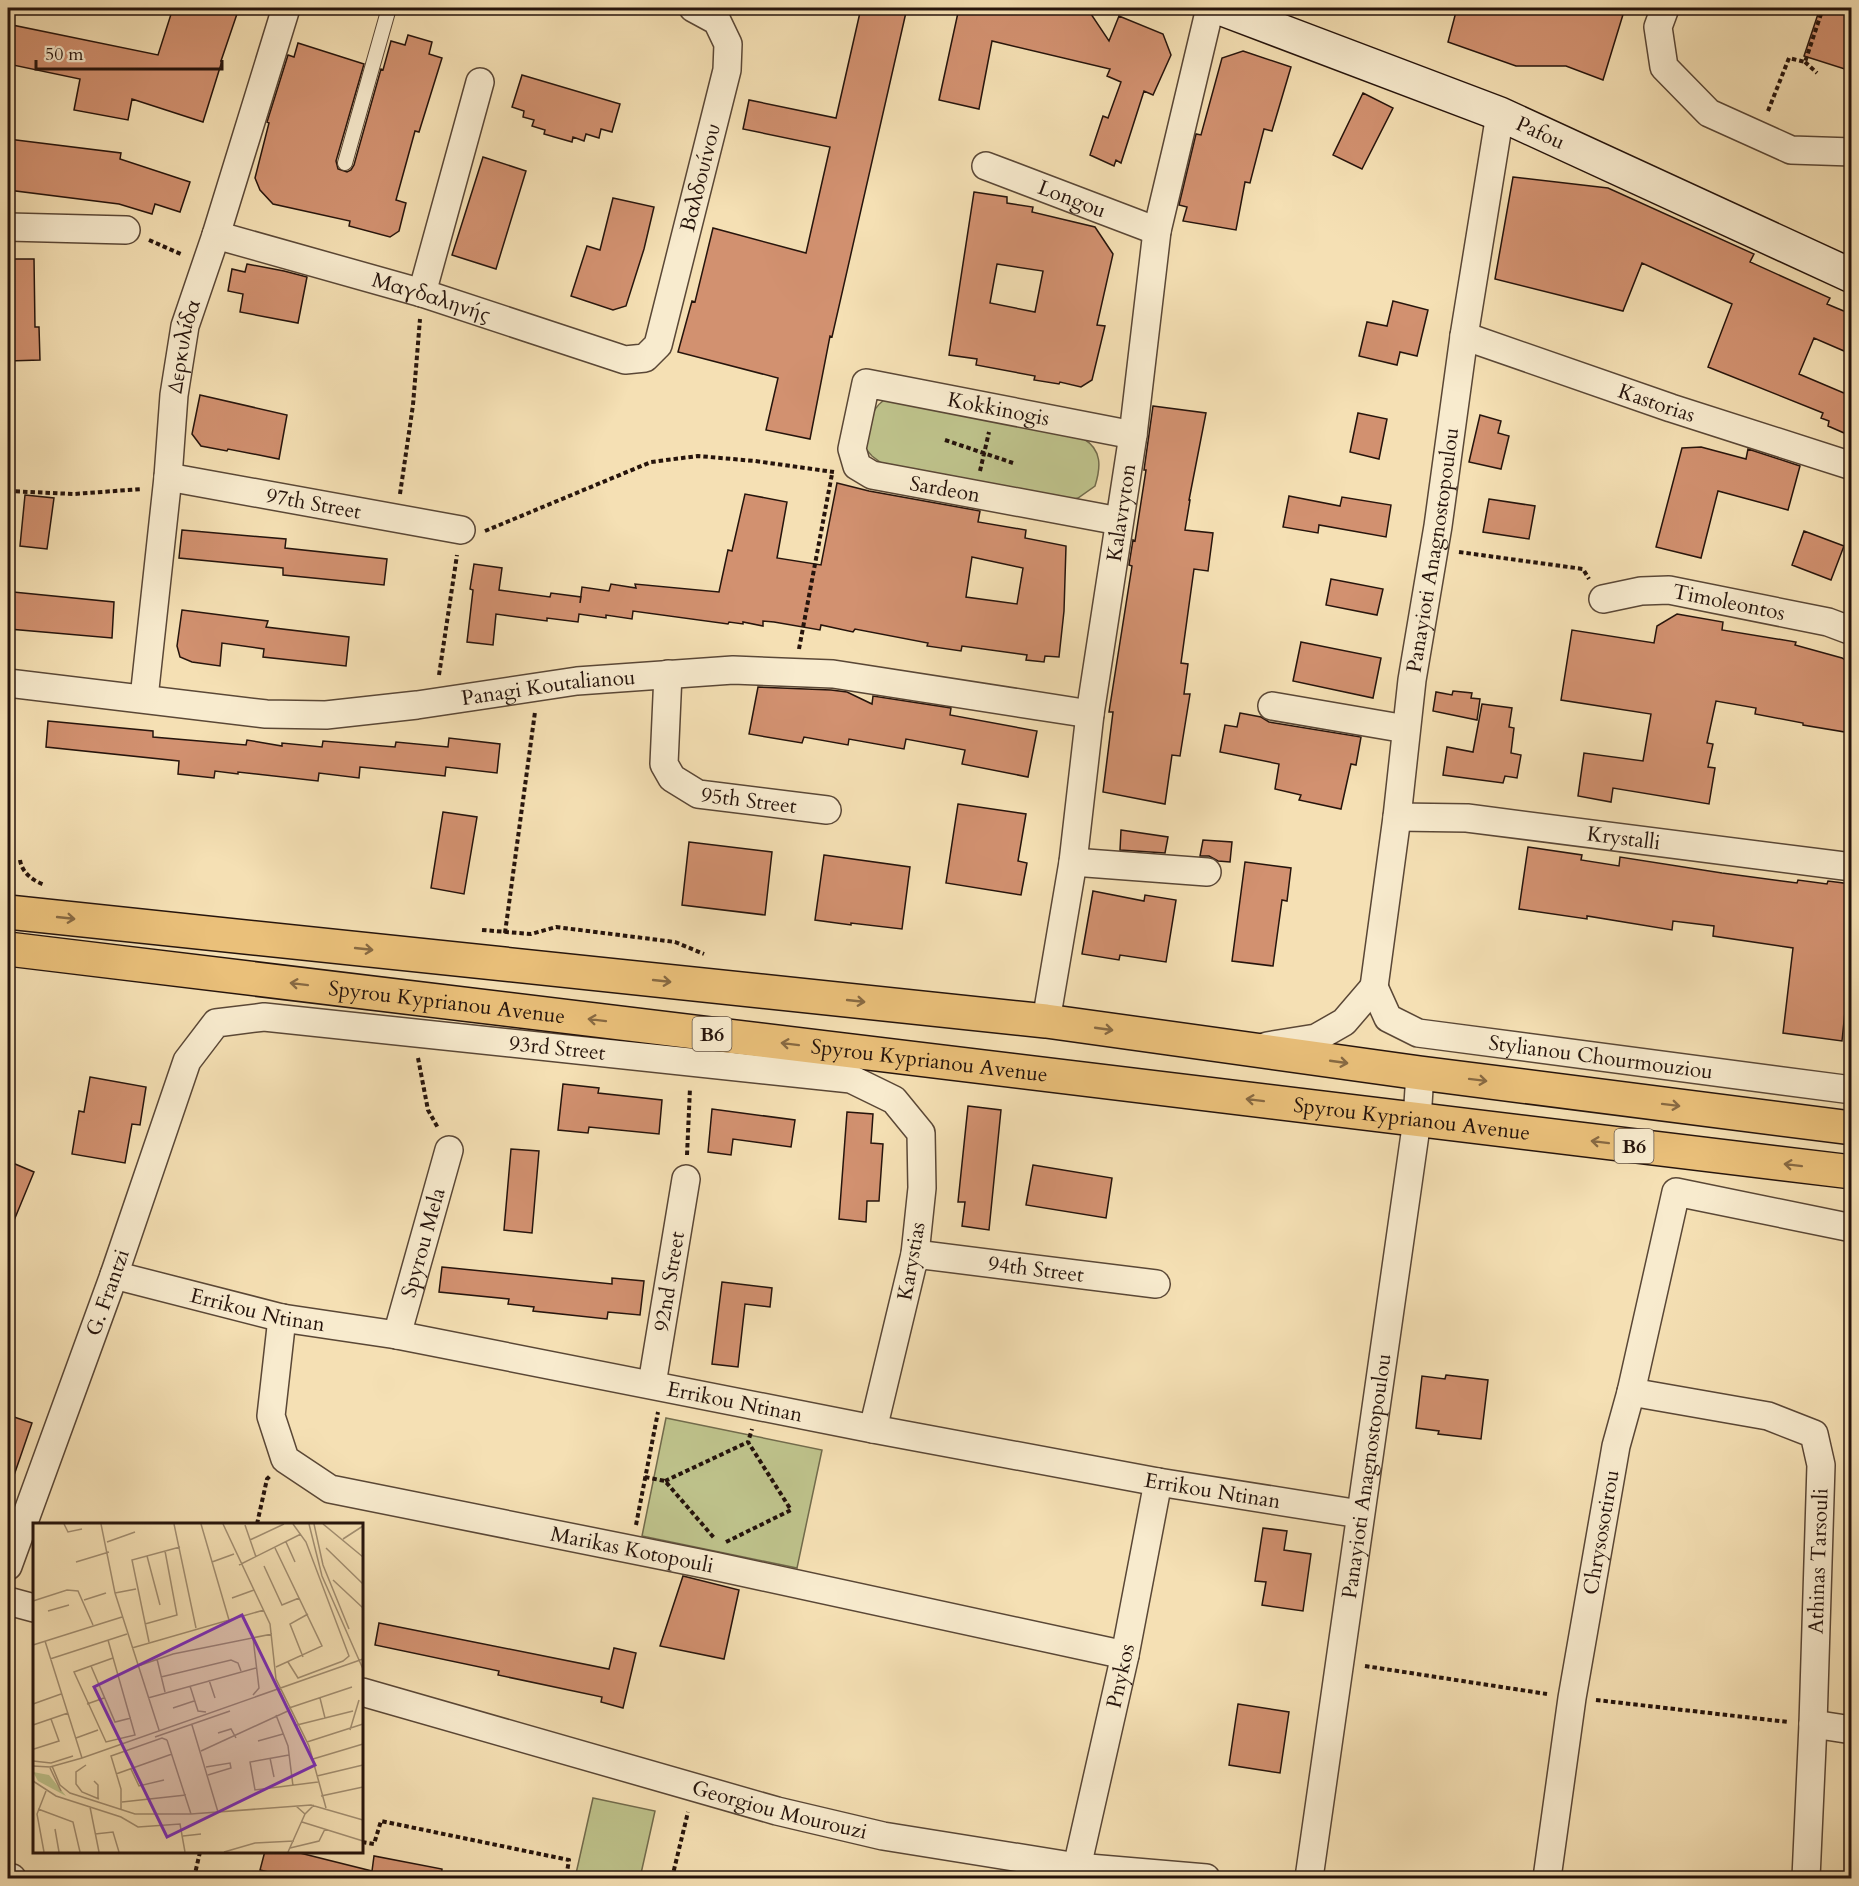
<svg xmlns="http://www.w3.org/2000/svg" width="1859" height="1886" viewBox="0 0 1859 1886" font-family="Cardo,serif">
	<style>
		.green { fill: #bec28b; stroke: #726b4c; stroke-width: 1.5 }
		.building { fill: #d29170; stroke: #26140c; stroke-width: 1.5; fill-rule: evenodd }
		.lines { fill: none; stroke-linecap: round; stroke-linejoin: round }
		.lane-casing { stroke: #5a4736; stroke-width: 16 }
		.street-casing { stroke: #5a4736; stroke-width: 30 }
		.secondary-casing { stroke: #26140c; stroke-width: 36 }
		.primary-casing { stroke: #26140c; stroke-width: 36 }
		.path { stroke: #26140c; stroke-width: 4; stroke-dasharray: 4.5 3; stroke-linecap: butt }
		.lane { stroke: #f8ebce; stroke-width: 14 }
		.street { stroke: #f8ebce; stroke-width: 27 }
		.secondary { stroke: #f8ebce; stroke-width: 33 }
		.primary { stroke: #eac07a; stroke-width: 33 }
		.oneway { stroke: #886a43 }
		.labels { text-anchor: middle; stroke-width: 4.5; stroke-linejoin: round; paint-order: stroke }
		.shield { fill: #f8ebce; stroke: #655446; stroke-width: 1.5 }
		.shield-label { font-size: 20px; font-weight: bold; fill: #26140c }
		.street-label { font-size: 21px; fill: #26140c; stroke: #f8ebce }
		.inset-road { fill: none; stroke: #a28e71; stroke-width: 1.5 }
		.view { fill: #7b2cbf; fill-opacity: 0.15; stroke: #7b2cbf; stroke-width: 3 }
		.inset-edge { fill: none; stroke: #26140c; stroke-width: 3 }
	</style>
	<rect width="100%" height="100%" fill="#f5e0b4"/>
	<filter id="stains"><feTurbulence type="fractalNoise" baseFrequency=".00333" numOctaves="4"/><feColorMatrix values="0 0 0 0 .2 0 0 0 0 .09 0 0 0 0 .02 0 0 0 .5 -.17"/></filter>
	<radialGradient id="worn" r=".72"><stop offset=".6" stop-color="#630" stop-opacity="0"/><stop offset="1" stop-color="#630" stop-opacity=".3"/></radialGradient>
	<!-- green -->
	<path class="green" d="M884,400L1084,439C1102,450 1101,467 1095,486L1078,498L1071,500L884,465L872,456L865,448C867,430 868,412 884,400Z
		M666,1418L822,1450L797,1568L642,1536Z
		M593,1798L655,1811L640,1878H575Z"/>
	<!-- building -->
	<path class="building" d="M173,8H239L221,61H222L203,122L132,99L128,120L74,110L80,79L8,64V46L12,25L158,55Z
		M861,8H907L832,337L830,336L810,439L766,430L778,378L678,352L692,301L695,302L713,228L806,253L830,147L743,129L749,100L836,118Z
		M959,8H1087L1109,41L1119,16L1163,34L1171,55L1153,95L1144,91L1121,163L1116,160L1114,166L1090,155L1103,116L1108,118L1121,82L1107,76L1110,69L992,41L979,109L939,100Z
		M1457,8H1625L1603,80L1566,66H1516L1448,42Z
		M1820,8H1851V71L1804,56Z
		M408,35L432,42L429,54L442,58L419,132L415,131L396,200L406,203L399,231L390,237L349,226L350,221L273,204L260,190L255,178L269,123L267,122L288,55L294,57L298,43L364,64L336,161L338,169L347,172L351,170L354,165L381,69L383,70L391,41L405,45Z
		M1243,51L1291,67L1272,131L1264,129L1250,183L1245,182L1236,230L1183,221L1187,207L1179,205L1196,134L1201,135L1222,58Z
		M522,75L620,104L612,132L601,129L599,138L586,134L584,141L573,137L572,142L544,134L545,130L532,126L534,120L523,117L524,111L512,107Z
		M1363,93L1393,108L1362,169L1333,155Z
		M8,139L121,153L120,159L190,182L180,212L155,204L152,214L119,204L8,190L10,159H8Z
		M483,157L526,171L496,269L452,255Z
		M1513,177L1608,188L1754,254L1750,262L1830,298L1827,304L1851,314V354L1814,338L1799,374L1851,396V436L1828,426L1829,421L1821,418L1823,413L1708,367L1732,304L1642,263L1623,311L1495,279Z
		M974,192L1007,197V203L1033,207L1032,212L1095,227L1113,254L1097,325L1105,326L1092,380L1081,387L1060,382L1059,384L1034,380L1035,376L976,365L977,359L949,355ZM997,264L1043,271L1035,312L990,303Z
		M613,198L654,207L644,249L626,306L613,310L571,296L587,246L600,250Z
		M8,259H34L35,327H39L40,360L8,361Z
		M247,264L284,271L307,277L298,323L240,312L243,294L228,291L232,269L245,272Z
		M1393,301L1428,310L1417,356L1400,352L1397,365L1359,356L1367,322L1387,326Z
		M200,395L287,415L279,459L228,449L227,451L201,446L192,434Z
		M1153,406L1206,413L1189,500H1190L1185,530L1213,533L1208,571L1194,569L1181,663L1188,664L1184,694H1190L1180,756L1172,755L1165,804L1103,792L1113,712H1109L1132,566L1129,565L1133,540L1135,541L1146,470H1144Z
		M1358,413L1387,419L1379,459L1350,452Z
		M1480,415L1501,421L1498,433L1509,436L1501,469L1469,462Z
		M1701,447L1746,459L1748,449L1800,466L1788,510L1718,491L1701,558L1656,547L1682,448Z
		M837,483L869,491L980,511L978,522L1026,530L1025,538L1066,546L1064,611L1059,657L1045,656L1044,662L1026,660L1027,655L962,646L961,651L927,646L928,643L855,629L853,632L821,625L820,630L774,622L763,621V626L743,622V624L729,622L728,624L633,611L632,619L606,615V618L579,614L578,622L547,618V621L496,614L493,645L467,642L473,590L470,589L474,564L502,568L499,590L550,597L551,593L581,597L580,603L582,587L609,591L611,584L636,588L635,584L719,592L728,550L732,551L745,494L787,502L777,558L821,565ZM972,557L1023,568L1017,604L966,597Z
		M25,495L54,498L47,549L20,546Z
		M1289,496L1340,506L1342,497L1391,505L1386,537L1319,525L1318,533L1283,527Z
		M1489,499L1535,506L1529,539L1483,532Z
		M182,530L286,539L285,548L387,559L384,585L283,575V568L179,558Z
		M1804,531L1844,546L1831,580L1792,565Z
		M1331,579L1383,589L1377,615L1326,605Z
		M13,592L114,602L112,638L9,629Z
		M182,610L268,621L266,627L349,637L346,666L263,657L264,649L222,643L220,666L192,662L180,657L177,646Z
		M1677,614L1723,622L1722,630L1796,642L1795,645L1842,658L1851,664V733L1803,725V723L1755,714L1756,708L1716,701L1707,743L1713,744L1708,767L1715,768L1709,804L1613,788L1611,802L1578,796L1584,753L1643,761L1651,714L1561,700L1572,630L1654,643L1657,626Z
		M1301,642L1381,658L1373,698L1293,681Z
		M758,687L831,690L847,692L872,704L873,696L951,708L950,715L1037,731L1028,777L962,764L965,750L906,739L904,749L849,739L848,745L804,737L802,743L749,734Z
		M1453,691L1472,693L1471,698L1480,699L1477,720L1433,711L1436,692L1452,695Z
		M1482,704L1512,708L1509,727L1514,728L1511,753L1521,755L1517,778L1505,776L1503,783L1443,775L1447,747L1473,752Z
		M1240,713L1261,717L1269,722L1361,737L1356,765L1351,764L1341,809L1299,800L1301,795L1275,789L1279,764L1220,752L1225,725L1237,727Z
		M48,721L153,731V737L246,745L247,740L282,746V743L322,747L323,741L395,747L396,742L448,747L449,738L500,744L497,773L446,767L445,776L360,767L359,778L319,773L318,781L238,772V774L215,771L214,778L178,774L179,761L46,747Z
		M958,804L1026,814L1018,861L1027,863L1021,895L946,883Z
		M443,812L477,817L464,894L431,888Z
		M1121,830L1168,837L1165,853L1120,850Z
		M1203,840L1232,842L1230,862L1218,861L1209,856H1200Z
		M689,842L772,852L765,915L682,905Z
		M1528,847L1582,855L1581,860L1619,866L1620,857L1722,873L1797,883L1798,880L1827,884L1828,881L1851,884V953L1842,1041L1783,1033L1793,948L1713,936L1714,926L1673,921L1672,930L1587,916V919L1519,909Z
		M824,855L910,867L902,929L851,923V925L815,920Z
		M1245,862L1291,868L1287,901L1282,900L1273,966L1232,961Z
		M1093,891L1144,901L1145,895L1176,900L1166,962L1120,955L1119,960L1082,954Z
		M90,1077L146,1087L140,1125L132,1124L125,1163L72,1154L79,1111L84,1112Z
		M563,1084L599,1088L598,1093L662,1100L659,1134L589,1127L588,1133L558,1130Z
		M968,1106L1001,1110L989,1230L962,1226L965,1202H958Z
		M712,1109L795,1120L791,1147L733,1139L731,1155L708,1152Z
		M847,1112L873,1114L871,1143L883,1144L879,1201H867L866,1222L839,1219Z
		M511,1149L539,1151L532,1233L504,1230Z
		M8,1161L34,1172L8,1235Z
		M1033,1165L1112,1178L1106,1218L1026,1205Z
		M442,1267L612,1284V1278L644,1281L640,1315L608,1312L607,1319L533,1311L534,1307L508,1304L509,1299L439,1292Z
		M722,1282L772,1288L770,1307L745,1304L738,1367L712,1364Z
		M1446,1375L1488,1380L1481,1439L1438,1434L1439,1431L1416,1428L1422,1376L1445,1379Z
		M8,1415L32,1423L11,1484L8,1483Z
		M1263,1528L1287,1531L1284,1550L1311,1554L1303,1611L1262,1605L1266,1582L1255,1581Z
		M683,1576L739,1590L724,1659L660,1646Z
		M379,1623L609,1669L614,1648L636,1653L623,1708L601,1702L602,1697L498,1675L499,1671L375,1645Z
		M1238,1704L1289,1712L1280,1773L1229,1765Z
		M265,1851H292L372,1871L374,1856L442,1869L441,1878H294L260,1870Z"/>
	<g class="lines">
		<defs>
			<path id="lane" d="M345,163L389,8"/>
			<g id="street">
				<path d="M1665,8L1658,27L1664,67L1709,113L1791,150L1852,152"/>
				<path id="s1" d="M986,166L1157,231"/>
				<path d="M8,227L126,230"/>
				<path id="s2" d="M216,235L422,293L625,360L645,358L658,345L727,70L728,44L717,21L693,8"/>
				<path d="M422,293L480,82"/>
				<path id="s3" d="M1464,336L1671,408L1852,466"/>
				<path id="s4" d="M168,477L461,530"/>
				<path id="s5" d="M1119,521L872,475L857,466L852,449L866,383L1133,435"/>
				<path id="s6" d="M1603,599L1641,591L1669,590L1828,622L1852,631"/>
				<path id="s7" d="M668,674L664,764L672,778L698,794L827,810"/>
				<path id="s8" d="M8,683L266,714L326,715L417,705L577,681L733,670L833,674L1090,714"/>
				<path id="s9" d="M144,698L168,477L174,395L185,326L216,235L286,8"/>
				<path d="M1272,706L1406,729"/>
				<path id="s10" d="M1397,817L1467,818L1852,867"/>
				<path d="M1073,862L1207,872"/>
				<path id="s11" d="M1374,987L1397,817L1412,680L1438,526L1464,336L1500,114"/>
				<path id="s12" d="M1374,987L1388,1018L1418,1033L1852,1090"/>
				<path id="s13" d="M1046,1021L1073,862L1090,714L1133,435L1157,231L1210,8"/>
				<path d="M1267,1046L1316,1038L1344,1022L1374,987"/>
				<path id="s14" d="M915,1254L1156,1284"/>
				<path id="s15" d="M114,1275L282,1318L397,1335L873,1429L1158,1482L1360,1514"/>
				<path id="s16" d="M282,1318L271,1416L285,1459L330,1489L714,1566L1125,1655"/>
				<path id="s17" d="M397,1335L449,1150"/>
				<path id="s18" d="M652,1384L686,1179"/>
				<path d="M1631,1392L1768,1416L1814,1434L1821,1465L1813,1724L1806,1878"/>
				<path id="s19" d="M8,1566L114,1275L187,1061L216,1023L264,1017L851,1079L894,1100L921,1133L922,1188L915,1254L873,1429"/>
				<path d="M8,1601L34,1608"/>
				<path id="s20" d="M362,1692L777,1811L883,1836L1077,1867L1206,1878"/>
				<path d="M1813,1724L1852,1730"/>
				<path id="s21" d="M1077,1867L1125,1655L1158,1482"/>
				<path d="M8,1878H12"/>
				<path id="s22" d="M1309,1878L1417,1120L1420,1073"/>
				<path id="s23" d="M1547,1878L1572,1698L1616,1446L1631,1392L1676,1192L1852,1228"/>
			</g>
			<g id="secondary">
				<path id="s24" d="M1220,8L1500,114L1852,276"/>
			</g>
			<g id="primary">
				<path d="M8,912L1046,1021L1420,1073L1852,1128"/>
				<path id="s25" d="M8,949L1852,1172"/>
			</g>
		</defs>
		<!-- lane casing -->
		<use href="#lane" class="lane-casing"/>
		<!-- street casing -->
		<use href="#street" class="street-casing"/>
		<!-- secondary casing -->
		<use href="#secondary" class="secondary-casing"/>
		<!-- primary casing -->
		<use href="#primary" class="primary-casing"/>
		<!-- path -->
		<path class="path" d="M1805,62L1817,73
			M1768,111L1789,58L1805,62L1823,8
			M149,240L183,255
			M945,440L1013,463
			M980,471L989,432
			M8,491L74,494L142,489
			M400,494L413,405L420,319
			M485,531L651,462L698,456L755,461L834,472
			M1459,552L1583,569L1589,579
			M799,649L832,474
			M439,675L457,555
			M20,860C22,873 33,881 45,885
			M482,930L531,934L556,927L675,942L704,954
			M505,933L535,712
			M8,987L13,977
			M418,1058L428,1110L438,1128
			M687,1155L690,1088
			M645,1477L665,1481L715,1539
			M665,1481L748,1442
			M257,1524L267,1479L270,1476
			M636,1525L658,1412
			M726,1542L791,1510L748,1442L752,1429
			M1365,1666L1547,1694
			M1596,1700L1788,1722
			M362,1842L374,1844L381,1821L569,1860L566,1878
			M194,1878L200,1852
			M672,1878L688,1812"/>
		<!-- lane -->
		<use href="#lane" class="lane"/>
		<!-- street -->
		<use href="#street" class="street"/>
		<!-- secondary -->
		<use href="#secondary" class="secondary"/>
		<!-- primary -->
		<use href="#primary" class="primary"/>
	</g>
	<!-- one-way arrows -->
	<defs><path id="oneway-shaft" d="M-6 0H5M1.5-3L5.5 0L1.5 3" fill="none" stroke-width="1.6" stroke-linecap="round" stroke-linejoin="round" transform="scale(1.5)"/></defs>
	<g class="oneway">
		<use href="#oneway-shaft" transform="translate(66 918) rotate(6)"/>
		<use href="#oneway-shaft" transform="translate(364 949) rotate(6)"/>
		<use href="#oneway-shaft" transform="translate(662 981) rotate(6)"/>
		<use href="#oneway-shaft" transform="translate(299 984) rotate(-173)"/>
		<use href="#oneway-shaft" transform="translate(856 1001) rotate(6)"/>
		<use href="#oneway-shaft" transform="translate(597 1020) rotate(-173)"/>
		<use href="#oneway-shaft" transform="translate(1104 1029) rotate(8)"/>
		<use href="#oneway-shaft" transform="translate(790 1044) rotate(-173)"/>
		<use href="#oneway-shaft" transform="translate(1339 1062) rotate(8)"/>
		<use href="#oneway-shaft" transform="translate(1478 1080) rotate(7)"/>
		<use href="#oneway-shaft" transform="translate(1255 1100) rotate(-173)"/>
		<use href="#oneway-shaft" transform="translate(1671 1105) rotate(7)"/>
		<use href="#oneway-shaft" transform="translate(1600 1142) rotate(-173)"/>
		<use href="#oneway-shaft" transform="translate(1793 1165) rotate(-173)"/>
	</g>
	<g class="labels">
		<!-- shield labels -->
		<g class="shield">
			<rect x="692.5" y="1017" width="39" height="34" rx="4.5"/>
			<rect x="1614.5" y="1129" width="39" height="34" rx="4.5"/>
		</g>
		<g class="shield-label">
			<text x="712" y="1041">B6</text>
			<text x="1634" y="1153">B6</text>
		</g>
		<!-- street labels -->
		<g class="street-label">
			<text dy="7" stroke="none"><textPath href="#s24" startOffset="344">Pafou</textPath></text>
			<text dy="7" stroke="none"><textPath href="#s2" startOffset="639">Βαλδουίνου</textPath></text>
			<text dy="7" stroke="none"><textPath href="#s1" startOffset="92">Longou</textPath></text>
			<text dy="7" stroke="none"><textPath href="#s2" startOffset="224">Μαγδαληνής</textPath></text>
			<text dy="7" stroke="none"><textPath href="#s9" startOffset="354">Δερκυλίδα</textPath></text>
			<text dy="7" stroke="none"><textPath href="#s3" startOffset="204">Kastorias</textPath></text>
			<text dy="7" stroke="none"><textPath href="#s5" startOffset="489">Kokkinogis</textPath></text>
			<text transform="translate(945 489) rotate(10)" y="7">Sardeon</text>
			<text dy="7" stroke="none"><textPath href="#s4" startOffset="148">97th Street</textPath></text>
			<text dy="7" stroke="none"><textPath href="#s13" startOffset="514">Kalavryton</textPath></text>
			<text dy="7" stroke="none"><textPath href="#s11" startOffset="441">Panayioti Anagnostopoulou</textPath></text>
			<text dy="7" stroke="none"><textPath href="#s6" startOffset="128">Timoleontos</textPath></text>
			<text dy="7" stroke="none"><textPath href="#s8" startOffset="544">Panagi Koutalianou</textPath></text>
			<text dy="7" stroke="none"><textPath href="#s7" startOffset="188">95th Street</textPath></text>
			<text dy="7" stroke="none"><textPath href="#s10" startOffset="228">Krystalli</textPath></text>
			<text dy="7" stroke="none"><textPath href="#s25" startOffset="442">Spyrou Kyprianou Avenue</textPath></text>
			<text dy="7" stroke="none"><textPath href="#s19" startOffset="927">93rd Street</textPath></text>
			<text dy="7" stroke="none"><textPath href="#s12" startOffset="252">Stylianou Chourmouziou</textPath></text>
			<text dy="7" stroke="none"><textPath href="#s25" startOffset="928">Spyrou Kyprianou Avenue</textPath></text>
			<text dy="7" stroke="none"><textPath href="#s25" startOffset="1414">Spyrou Kyprianou Avenue</textPath></text>
			<text dy="7" stroke="none"><textPath href="#s17" startOffset="96">Spyrou Mela</textPath></text>
			<text transform="translate(911 1261) rotate(-80)" y="7">Karystias</text>
			<text dy="7" stroke="none"><textPath href="#s14" startOffset="122">94th Street</textPath></text>
			<text dy="7" stroke="none"><textPath href="#s18" startOffset="104">92nd Street</textPath></text>
			<text dy="7" stroke="none"><textPath href="#s19" startOffset="291">G. Frantzi</textPath></text>
			<text dy="7" stroke="none"><textPath href="#s15" startOffset="148">Errikou Ntinan</textPath></text>
			<text dy="7" stroke="none"><textPath href="#s15" startOffset="634">Errikou Ntinan</textPath></text>
			<text dy="7" stroke="none"><textPath href="#s22" startOffset="406">Panayioti Anagnostopoulou</textPath></text>
			<text dy="7" stroke="none"><textPath href="#s15" startOffset="1120">Errikou Ntinan</textPath></text>
			<text dy="7" stroke="none"><textPath href="#s23" startOffset="350">Chrysosotirou</textPath></text>
			<text dy="7" stroke="none"><textPath href="#s16" startOffset="506">Marikas Kotopouli</textPath></text>
			<text transform="translate(1818 1561) rotate(-88)" y="7">Athinas Tarsouli</text>
			<text dy="7" stroke="none"><textPath href="#s21" startOffset="196">Pnykos</textPath></text>
			<text dy="7" stroke="none"><textPath href="#s20" startOffset="434">Georgiou Mourouzi</textPath></text>
		</g>
	</g>
	<!-- overview -->
	<g transform="translate(33 1523)">
		<rect width="330" height="330" fill="#f5e0b4"/>
		<path d="M0,249L16,252L33,273L5,258Z" fill="#bec28b"/>
		<path class="inset-road" d="M31,1L35,9L49,6M68,1L82,70L126,207M141,1L163,105M168,1L196,97M190,1L237,101L243,156L276,223L293,285M276,1L289,53L330,146M281,1L290,42L316,106M290,1L330,34M212,2L223,34M310,16L330,3M217,17L251,1M74,19L102,9M253,19L262,39M242,25L289,123L243,144M293,25L330,61M114,33L127,82M43,39L76,29M179,39L201,31M206,42L268,11M231,43L249,82L266,75M300,57L330,85M82,70L103,66M199,75L221,67M51,77L73,70M0,78L34,67L45,68L60,102M15,88L36,82M112,101L144,92L132,28M75,117L102,212L73,219L41,149L80,135M12,118L49,235M116,119L99,37L147,24M0,122L89,94M99,125L231,87M270,134L257,101L275,91M17,136L94,111M124,136L132,169M255,139L265,155L310,138L316,133L273,19L260,1M58,143L82,199L98,195M105,143L140,131L239,111M128,154L198,137L205,140L208,148M176,157L182,175M157,163L165,188L173,189M220,172L226,165L220,115M115,175L223,145M287,175L292,195M0,181L28,171M54,181L71,175M140,185L161,178M256,185L319,164M243,192L255,223L260,263M0,202L35,190M159,202L185,289M264,202L320,188M317,207L326,177M185,210L198,206L203,215M122,214L197,188M43,215L65,207M134,217L158,291M225,218L250,211M274,219L330,201M1,226L26,218L18,196M168,228L257,187M256,232L217,239L222,267L285,259M237,235L241,254M280,236L330,221M0,238L18,240L40,233M53,242L43,249V261L49,269L66,276M0,243L17,244L49,235L330,136M19,243L27,262L37,270L102,291H158L278,282L330,297M173,244L197,240L198,245L175,252M17,245L28,268M98,246L106,263L131,257M83,251L139,231M284,253L330,242M0,258L23,273L88,294L105,304L147,301L152,329M61,258L65,262V276M288,273L330,264M89,279L153,272M263,283L272,291L281,282M57,284L66,329M5,286L40,299L47,329M88,287V266L78,233L129,215L134,217M269,299L330,318M22,306L26,329M62,311L80,309L86,329M150,313L168,311M257,325L286,318L292,306M11,329L4,291L13,268M191,329L222,320L261,318M255,329L272,291"/>
		<path class="view" d="M209,92L282,242L134,314L61,164Z"/>
		<rect width="330" height="330" class="inset-edge"/>
	</g>
	<!-- margin -->
	<rect width="1859" height="1886" fill="none" stroke="#f5e0b4" stroke-width="30"/>
	<rect x="9" y="9" width="1841" height="1868" fill="none" stroke="#26140c" stroke-width="3"/>
	<rect x="15" y="15" width="1829" height="1856" fill="none" stroke="#26140c" stroke-width="1.5"/>
	<!-- scale -->
	<path d="M36 60v9h186v-9" fill="none" stroke="#26140c" stroke-width="3"/>
	<text x="45" y="60" font-size="18" fill="#26140c" stroke="#f8ebce" stroke-width="4.5" paint-order="stroke">50 m</text>
	<rect width="100%" height="100%" filter="url(#stains)"/>
	<rect width="100%" height="100%" fill="url(#worn)"/>
</svg>
